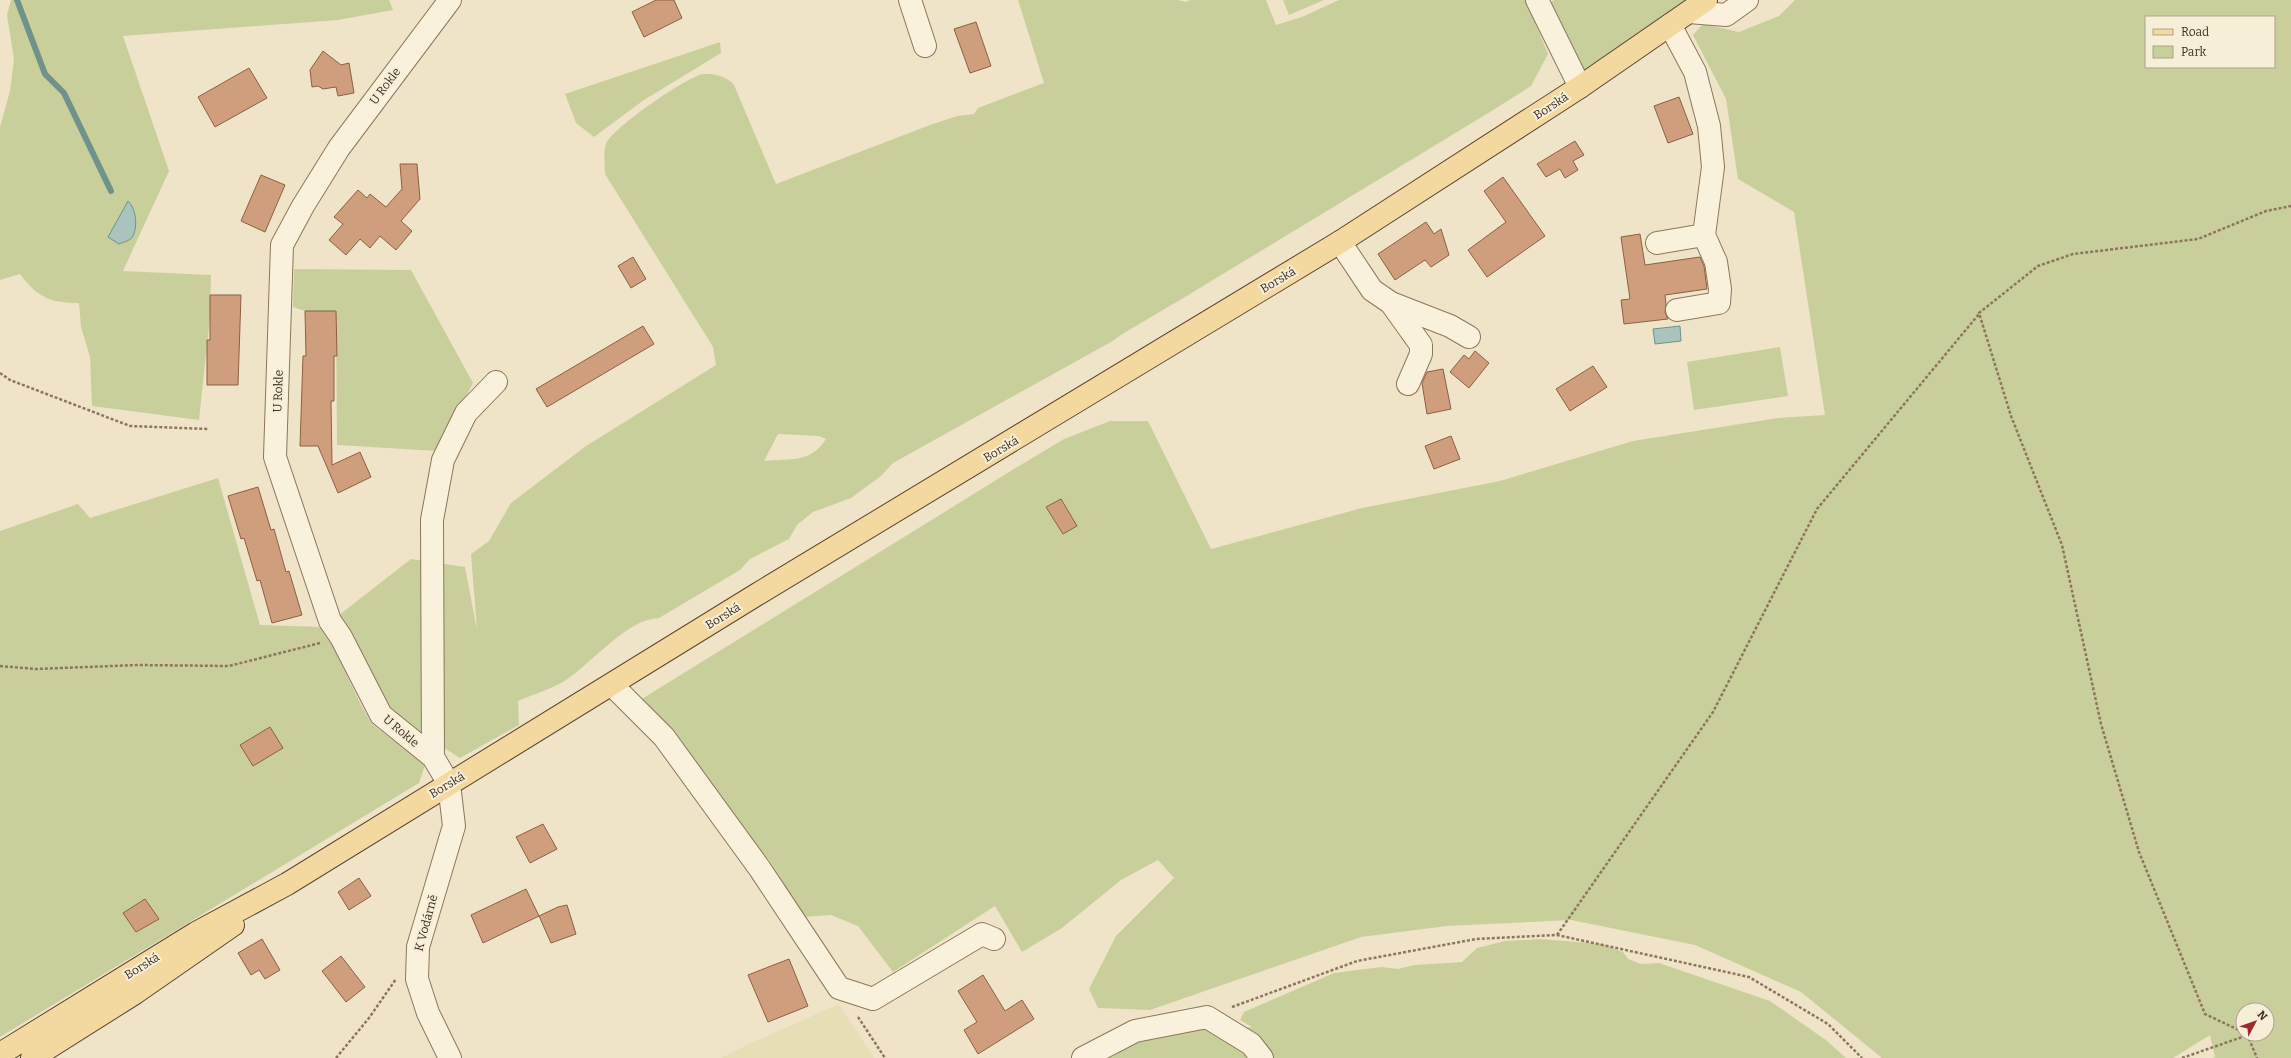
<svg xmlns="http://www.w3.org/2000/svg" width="2291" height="1058" viewBox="0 0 2291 1058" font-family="Bitter,serif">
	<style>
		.farmland { fill: #e6deb5 }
		.green { fill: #c9cf9b; fill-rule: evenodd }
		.water { fill: #a9c4bc; stroke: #6f938a }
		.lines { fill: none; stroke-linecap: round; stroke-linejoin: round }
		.stream { stroke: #6f938a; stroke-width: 6 }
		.building { fill: #cf9f7d; stroke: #8d5f41 }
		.minor-casing { stroke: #8d765c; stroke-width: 24 }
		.major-casing { stroke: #5b4430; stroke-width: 24 }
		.path { stroke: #8d765c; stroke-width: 2.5; stroke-dasharray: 3 2; stroke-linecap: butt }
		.minor { stroke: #faf1dc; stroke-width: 22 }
		.major { stroke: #f3d9a0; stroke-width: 22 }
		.labels { text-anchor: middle; stroke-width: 4; stroke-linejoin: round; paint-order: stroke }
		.street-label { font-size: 12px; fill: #3d2e20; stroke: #f7eed8 }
	</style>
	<rect width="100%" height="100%" fill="#f0e4c8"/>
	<!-- farmland -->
	<path class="farmland" d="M839,1004L874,1058H721L747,1045Z"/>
	<!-- green -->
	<path class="green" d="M11,0H389L393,10L338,20L123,36L169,171L123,271L211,275L210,317L199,420L92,406L90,357L81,327L79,303C50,303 37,297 20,274L0,280V127L10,91L14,59L7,15Z
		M1018,0H1178L1186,2L1190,0H1266L1276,25L1302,17L1339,0H1526L1548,54L1531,86L1490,112L1185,297L1124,333L1111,342L893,463L881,476L851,498L813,512L797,525L789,539L750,559L740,570L659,618C627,619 593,662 566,680C552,689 534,694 518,701L519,725L460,758L411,727L385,704L339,615L411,559L465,567L477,630L471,554L489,541L511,503L586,446L716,365L713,347L605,174C605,165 603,152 606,144C611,129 690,74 704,74C715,73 727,77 734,85L776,184L930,125L957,116L974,114L978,108L1044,83ZM778,434L819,436L826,439C810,464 790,458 764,461Z
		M1283,0H1324L1289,15Z
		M1554,0H1687L1582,73L1550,3Z
		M1795,0H2291V1058H2212L2215,1057L2210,1035L2173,1058H1882L1801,992L1695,945L1571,920L1447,926L1361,937L1150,1010L1098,1008L1089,989L1116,936L1174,878L1158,860L1121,880L1062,928L1022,952L995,906L893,972L858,926L831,915L804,917L772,864L640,700L1019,466L1064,439L1110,421H1148L1211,549L1362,508L1500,481L1633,441L1778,418L1825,415L1794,212L1738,179L1726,99L1693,35L1703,24L1739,32L1779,16ZM2146,17H2274V67H2146ZM2243,1010H2267V1034H2243Z
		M720,42L721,53L644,100L594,137L576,123L565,94Z
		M294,269L411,270L473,383L437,451L337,445L336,311H305L293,307Z
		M1780,347L1788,396L1694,410L1687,362Z
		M218,478L260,625L324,627L361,705L372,724L425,765L419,783L0,1037V531L78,504L90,518Z
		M1540,939L1602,944L1623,952L1628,959L1641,964L1659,963L1770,1001L1826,1040L1846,1058H1109L1139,1042L1203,1028L1252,1027L1240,1020L1244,1012L1334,973L1381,967L1398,969L1414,965L1462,962L1477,948L1505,941Z"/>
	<!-- water -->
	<path class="water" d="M128,201C136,209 138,225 133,236C131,241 123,242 119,244L108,237Z
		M1680,326L1681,341L1655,344L1653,329Z"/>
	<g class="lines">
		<!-- stream -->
		<path class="stream" d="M17,0L45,74L64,93L111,191"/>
	</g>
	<!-- building -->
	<path class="building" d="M656,0H674L682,18L644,37L632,12Z
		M976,22L991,66L970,73L954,29Z
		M323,51L341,65L349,63L354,93L338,96L336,87L323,89L318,86L312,87L310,70Z
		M249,68L267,98L215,127L198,97Z
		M1679,97L1693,134L1668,143L1654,106Z
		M1575,141L1584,155L1573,161L1578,170L1565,178L1560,169L1546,177L1537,164Z
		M400,164H417L420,199L401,221L412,231L396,250L380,236L370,248L360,239L346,255L329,240L343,224L334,217L358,190L367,198L370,194L386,207L402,189Z
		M261,175L285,185L265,232L241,221Z
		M1503,177L1545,236L1487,277L1468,250L1506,222L1484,191Z
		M1426,222L1434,234L1441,229L1449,255L1431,267L1425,260L1395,280L1378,254Z
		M1640,234L1645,265L1700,257L1704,266L1707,289L1665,295L1666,304L1665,312L1668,319L1624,324L1621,300L1630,299L1621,237Z
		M633,257L646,279L631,288L618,266Z
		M210,295H241L238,385H207V340H210Z
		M305,311H336L337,356H334V401H331L332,465L360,452L371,477L338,493L318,446H300L303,356H306Z
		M643,326L654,344L547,407L536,389Z
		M1475,351L1489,363L1469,388L1450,372L1464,355L1469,359Z
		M1593,366L1607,387L1570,411L1556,389Z
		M1443,369L1451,409L1427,414L1422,383L1427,372Z
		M1451,436L1460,459L1434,469L1425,446Z
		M258,487L271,530L274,529L286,572L289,571L302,615L272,623L260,580L257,581L244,538L241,539L228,496Z
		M1061,499L1077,526L1063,534L1046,507Z
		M270,727L283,748L253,766L240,745Z
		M543,824L557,849L530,863L516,837Z
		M359,878L371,896L349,910L338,892Z
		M526,889L539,916L483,943L471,915Z
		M145,899L159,919L136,932L123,913Z
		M567,905L576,934L551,943L539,916L558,907Z
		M262,939L280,970L265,979L259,970L251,975L238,953Z
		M341,956L365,987L346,1002L322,971Z
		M789,959L808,1006L768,1022L748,975Z
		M983,975L1005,1011L1022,1000L1034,1019L978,1054L964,1030L977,1022L958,991Z"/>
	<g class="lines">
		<defs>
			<path id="minor" d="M450,0L339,148L303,206L282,245L275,457L330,621L341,637L381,715L433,757L449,784L454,826L418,947L417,979L428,1013L450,1058
				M910,0L925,46
				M1537,0L1580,87
				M1689,12L1726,15L1747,0
				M1670,25L1695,72L1709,126L1713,167L1704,235L1716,262L1720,289L1719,303L1677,310
				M1340,242L1372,290L1391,303L1450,326L1469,337
				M1657,243L1704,235
				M1391,303L1421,345V354L1408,384
				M612,685L664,737L760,869L839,988L873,999L982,934L994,939
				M433,757L432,520L443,460L466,413L496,382
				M1083,1058L1135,1031L1207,1017L1251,1044L1262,1058"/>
			<path id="major" d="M0,1054L196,933L287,884L756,595L1340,242L1580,87L1706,0
				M32,1058L135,993L233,925"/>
		</defs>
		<!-- minor casing -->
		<use href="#minor" class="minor-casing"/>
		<!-- major casing -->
		<use href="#major" class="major-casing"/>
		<!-- path -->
		<path class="path" d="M0,373L10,380L130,426L208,429
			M0,666L36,669L138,665L229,666L320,643
			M1557,935L1713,712L1817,509L1979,314
			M1232,1007L1357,961L1476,939L1557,935L1749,977L1828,1024L1862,1058
			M858,1017L885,1058
			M2243,1032L2205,1014L2139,852L2101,724L2062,545L2011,416L1979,313L2038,266L2073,254L2198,239L2266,211L2291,206
			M2247,1034L2257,1058
			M336,1058L369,1018L396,979
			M2182,1058L2248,1035"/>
		<!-- minor -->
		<use href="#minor" class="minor"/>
		<!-- major -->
		<use href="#major" class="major"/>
	</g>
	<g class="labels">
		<!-- street labels -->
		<g class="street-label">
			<text transform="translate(385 86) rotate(-53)" y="4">U Rokle</text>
			<text transform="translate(1551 106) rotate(-33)" y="4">Borská</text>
			<text transform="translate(1278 280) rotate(-31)" y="4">Borská</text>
			<text transform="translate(278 391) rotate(-88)" y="4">U Rokle</text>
			<text transform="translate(1001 449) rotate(-31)" y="4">Borská</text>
			<text transform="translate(723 616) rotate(-32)" y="4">Borská</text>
			<text transform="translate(401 731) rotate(40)" y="4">U Rokle</text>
			<text transform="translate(447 785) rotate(-31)" y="4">Borská</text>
			<text transform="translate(426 923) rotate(-75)" y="4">K Vodárně</text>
			<text transform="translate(142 966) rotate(-32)" y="4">Borská</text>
		</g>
	</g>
	<!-- legend -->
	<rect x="2145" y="16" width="130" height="52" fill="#f7eed8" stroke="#ada18e"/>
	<rect x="2153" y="29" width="20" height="6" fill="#f3d9a0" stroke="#ada18e"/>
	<text x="2181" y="36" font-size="12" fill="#3d2e20">Road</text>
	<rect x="2153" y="46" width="20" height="12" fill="#c9cf9b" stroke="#ada18e"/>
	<text x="2181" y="56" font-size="12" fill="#3d2e20">Park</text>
	<!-- north arrow -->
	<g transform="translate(2255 1022) rotate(49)"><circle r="19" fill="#f7eed8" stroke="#ada18e"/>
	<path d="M0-3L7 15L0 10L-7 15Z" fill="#9e2a2b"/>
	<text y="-6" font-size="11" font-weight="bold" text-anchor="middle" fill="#3d2e20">N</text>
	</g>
</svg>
